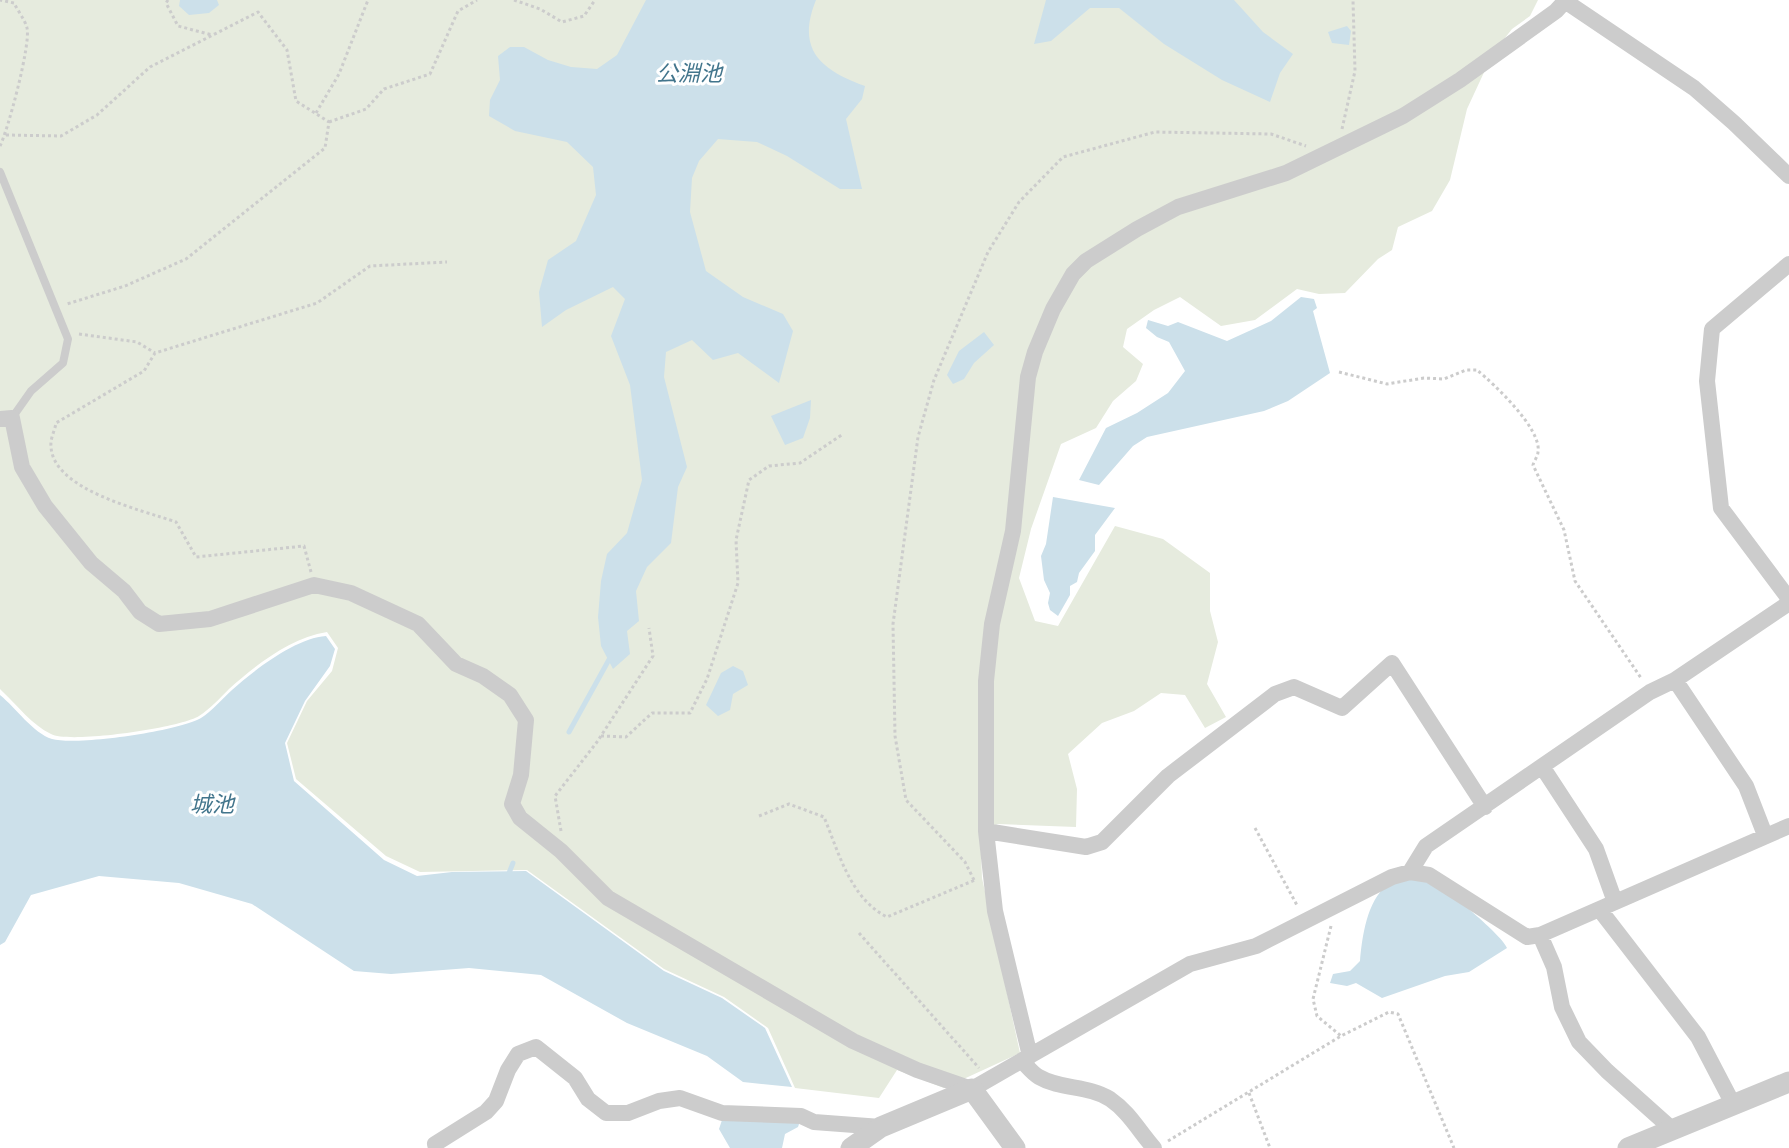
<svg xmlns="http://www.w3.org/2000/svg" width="1789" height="1148" viewBox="0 0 1789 1148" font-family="Roboto,'Noto Sans JP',sans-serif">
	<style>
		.green { fill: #e6ebde }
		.water { fill: #cce0ea }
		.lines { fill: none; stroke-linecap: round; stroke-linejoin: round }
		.stream { stroke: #cce0ea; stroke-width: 5 }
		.path { stroke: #ccc; stroke-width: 3; stroke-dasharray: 3 3; stroke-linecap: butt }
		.service { stroke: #ccc; stroke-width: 8 }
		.minor { stroke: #ccc; stroke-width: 16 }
		.tertiary { stroke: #ccc; stroke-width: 21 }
		.labels { text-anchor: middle; stroke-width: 6; stroke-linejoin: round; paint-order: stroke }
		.water-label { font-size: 22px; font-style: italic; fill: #42758c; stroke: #fff }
	</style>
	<rect width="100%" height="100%" fill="#fff"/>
	<!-- green -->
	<path class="green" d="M0,0H1538L1530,16L1512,29L1493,53L1467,109L1450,180L1432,211L1398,227L1392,250L1378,259L1345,293L1319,294L1297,289L1255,320L1221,326L1180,297L1154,310L1127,329L1123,347L1143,364L1136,381L1113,401L1096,428L1061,444L1031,529L1019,578L1035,621L1058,626L1115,526L1163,539L1210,573V611L1218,642L1207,684L1226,717L1205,728L1185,695L1161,693L1134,711L1102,723L1068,754L1077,789L1076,827L998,824L980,830L982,878L1020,1053L944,1088L897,1070L879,1098L795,1088L768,1028L724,997L664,969L527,870L420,872L386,856L296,779L287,743L307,701L332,671L338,648L327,632C290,638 256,665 229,689C220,698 210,709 199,716C180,728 69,744 51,734C32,725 18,706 3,692L0,689Z"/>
	<!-- water -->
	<path class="water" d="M180,0H217L219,5L209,13L189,15L179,6Z
		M646,0H816C796,49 820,70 865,86L862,99L846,119L862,189H840L787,156L757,142L718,139L699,161L692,178L690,212L706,271L743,297L783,314L793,331L779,383L738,353L713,360L692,340L666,352L664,377L687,467L678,487L671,543L647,567L636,591L639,621L627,631L630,654L613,669L601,646L598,617L601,581L607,554L627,533L642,480L630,385L611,336L625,299L613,287L566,310L542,327L539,292L548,260L576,241L596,195L593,167L567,142L515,131L489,116L490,100L500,80L498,56L510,47H524L548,60L571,67L597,69L617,55Z
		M1046,0H1234L1263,32L1293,54L1280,73L1270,102L1222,80L1164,44L1119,8H1090L1051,41L1034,44Z
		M1347,26L1351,31L1349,45L1332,43L1328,32Z
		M1301,297L1314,299L1317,308L1313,311L1330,373L1288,401L1264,411L1147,437L1133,446L1099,485L1079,480L1106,428L1137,413L1168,393L1185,371L1169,342L1157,337L1146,328L1148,320L1168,326L1178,322L1227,341L1271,321Z
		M984,332L994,345L974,363L964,379L953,384L947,375L959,351Z
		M811,400L810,418L803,438L785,445L771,416Z
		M1053,497L1115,508L1095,535V551L1079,573L1077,582L1070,586V595L1058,616L1050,610L1048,603L1050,593L1044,580L1041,556L1046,544Z
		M326,636L335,649L330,666L305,701L285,743L294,781L384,860L417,876L452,872L526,871L664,971L722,998L765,1028L792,1087L743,1082L707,1056L627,1023L541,975L469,968L391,974L354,971L252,904L179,883L99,876L31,895L5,942L0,945V695C16,708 33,733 52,739C77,746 179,731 201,718C212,711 222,699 232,690C254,670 296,638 326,636Z
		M733,666L743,671L748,685L733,694L730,710L718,716L706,705L721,673Z
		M1405,877C1413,879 1425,879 1433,883C1446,888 1504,937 1507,948L1469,972L1445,976L1382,998L1356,983L1347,986L1330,983L1333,974L1350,971L1360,961C1362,937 1367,901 1387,885C1391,881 1399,880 1405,877Z
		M723,1117L800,1121L798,1127L785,1134L782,1148H730L719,1129Z"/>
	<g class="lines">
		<!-- stream -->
		<path class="stream" d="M569,732L611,656
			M507,878L513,863"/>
		<!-- path -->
		<path class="path" d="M168,0L166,3L178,26L212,35
			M514,0L540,9L562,22L584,16L595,0
			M316,113L339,74L368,0
			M329,122L366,109L384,89L430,74L458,11L477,0
			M1342,129L1355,71L1353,0
			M6,135L61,136L97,115L150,67L258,12L287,50L296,101L329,122L325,148L186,259L125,286L67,304
			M0,146C8,130 31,44 27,28C25,20 18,11 14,3L0,0
			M79,334L137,342L155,353
			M1339,372L1387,384L1424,378L1444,379L1466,370H1477C1494,384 1542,429 1538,452C1538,456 1534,461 1533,465L1564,530L1575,581L1641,678
			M311,572L304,546L196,557L176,522C142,510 52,490 51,446C50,439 55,430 56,423L144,371L155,353L317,303L370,266L447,262
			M601,736L626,737L652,713H690L707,679L738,583L736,540L749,480L769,466L800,463L843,434
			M759,816L789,804L824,817C839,853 850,898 887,917L975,880
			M1255,828L1298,907
			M561,831L555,796L597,742L653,656L649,628
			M974,880L965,862L906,800L895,736L893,624L918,437L934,380L988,252L1019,202L1063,157L1155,132L1271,134L1306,146
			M1331,926L1313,999L1317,1016L1341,1036
			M859,933L979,1068
			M1249,1093L1270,1148
			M1168,1141L1341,1036L1389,1012L1398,1014L1454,1148"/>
		<!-- service -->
		<path class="service" d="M0,172L68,339L63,363L31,391L12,418"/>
		<!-- minor -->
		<path class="minor" d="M1565,1L1694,88L1734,123L1789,176
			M1789,264L1712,329L1707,381L1721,508L1789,599
			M0,419L12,418L22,467L45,506L91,563L124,591L140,612L159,624L210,619L314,585L351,593L418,624L456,664L483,676L510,695L526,720L521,775L512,804L520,818L561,851L608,898L853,1041L917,1070L972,1089L1190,964L1256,946L1392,877L1410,872L1429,875L1527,937L1540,935L1789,826
			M1675,680L1746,786L1765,835
			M1543,768L1596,849L1615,902
			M986,831L1086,847L1102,842L1168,776L1275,694L1294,687L1342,708L1392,663L1485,807
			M1410,872L1426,846L1650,692L1675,680L1789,603
			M1600,910L1698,1037L1733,1104
			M1540,935L1554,967L1562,1007L1579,1042L1607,1071L1673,1130
			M1030,1056L995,911L986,831V681L992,624L1013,531L1028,377L1035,352L1053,309L1073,274L1086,261L1137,229L1178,207L1286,173L1403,116L1460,80L1556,11L1566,0
			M1022,1061C1027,1066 1032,1073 1039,1077C1061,1090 1088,1085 1110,1099C1129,1112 1139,1131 1154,1148
			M436,1148L435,1144L486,1112L496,1101L508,1070L518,1054L536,1047L575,1078L588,1099L606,1113H628L659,1101L680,1098L722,1113L801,1116L814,1122L881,1127"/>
		<!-- tertiary -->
		<path class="tertiary" d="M851,1148L881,1127L972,1089L1015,1148
			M1628,1148L1789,1082"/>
	</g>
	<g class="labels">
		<!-- water labels -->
		<g class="water-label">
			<text x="689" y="81">公淵池</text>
			<text x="212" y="812">城池</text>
		</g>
	</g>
</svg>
